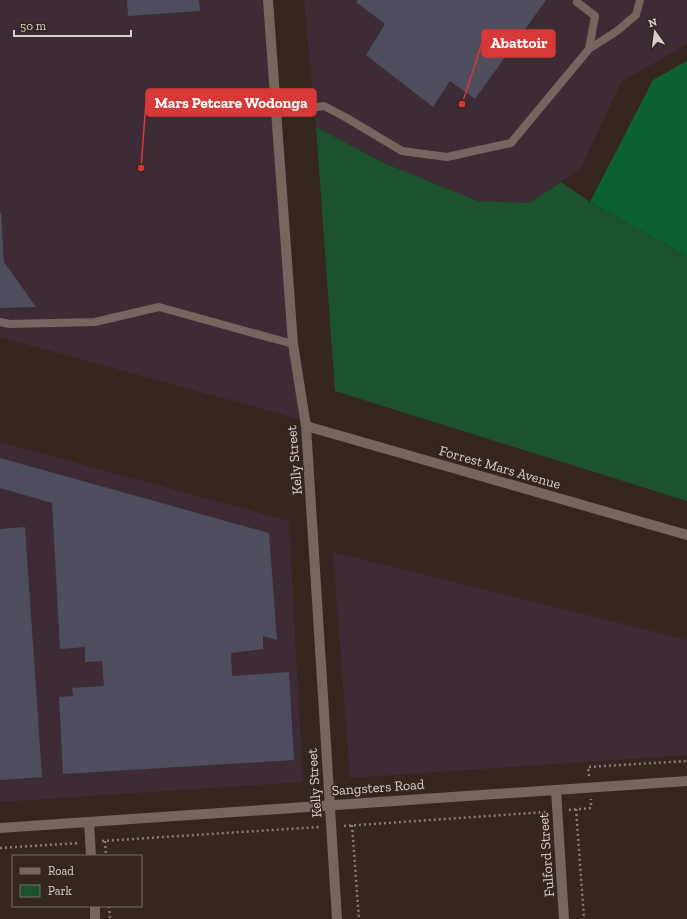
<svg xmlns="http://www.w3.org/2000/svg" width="687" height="919" viewBox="0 0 687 919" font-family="'Zilla Slab',serif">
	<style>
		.industrial { fill: #3d2c35 }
		.green { fill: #1d522f }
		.forest { fill: #0c6231 }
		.building { fill: #4e4e5e }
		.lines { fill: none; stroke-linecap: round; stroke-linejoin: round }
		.path { stroke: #897c77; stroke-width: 2.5; stroke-dasharray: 2 3; stroke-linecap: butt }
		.service { stroke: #77655f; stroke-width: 8 }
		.minor { stroke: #77655f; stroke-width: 10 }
		.labels { text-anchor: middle; stroke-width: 3; stroke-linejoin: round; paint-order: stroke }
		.street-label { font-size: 14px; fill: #d9cfcb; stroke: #362620 }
		.leader { fill: none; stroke: #d63938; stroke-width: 1.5 }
		.callout-dot { fill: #d63938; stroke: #362620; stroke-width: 1.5 }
		.callout { fill: #d63938; stroke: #d63938; stroke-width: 1.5 }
		.callout-label { font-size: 15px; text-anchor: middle; font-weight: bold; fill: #fff }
	</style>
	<rect width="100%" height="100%" fill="#362620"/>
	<!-- industrial -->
	<path class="industrial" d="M0,0H270L299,419L0,337Z
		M304,0H687V44L621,82L581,168L529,203L478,201L384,163L316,127Z
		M0,442L289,521L303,782L0,802Z
		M333,552L687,640V755L350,778Z"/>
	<!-- green -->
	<path class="green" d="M316,127L384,163L478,201L529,203L561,182L590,202L687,256V501L335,391Z"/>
	<!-- forest -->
	<path class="forest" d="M687,61V256L590,202L653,80Z"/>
	<!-- building -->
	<path class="building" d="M127,0H199L200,11L128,16Z
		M358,0H546L475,99L450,81L433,107L366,55L385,24L356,2Z
		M0,213H1L4,262L36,307L0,308Z
		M0,458L269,533L277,640L263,636V649L231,653L232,676L289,672L294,760L63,774L59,697L73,696L72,688L104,686L102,661L85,662V647L60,649L52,503L0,488Z
		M25,527L42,777L0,780V529Z"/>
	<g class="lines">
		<!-- path -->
		<path class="path" d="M589,776L588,767L687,761
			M576,809L584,919
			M569,810L591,808V799
			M352,825L359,919
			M344,826L546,812
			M102,841L319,827
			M105,841L106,856
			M0,848L79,843
			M109,906L110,919"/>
		<!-- service -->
		<path class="service" d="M589,49L617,31L636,15L640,0
			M276,113L324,106L345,117L402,151L447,157L511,143L589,49L595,16L577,2
			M0,322L10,324L95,322L159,307L293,344"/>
		<!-- minor -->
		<path class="minor" d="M268,0L293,344L306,426L337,919
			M306,426L687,535
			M556,790L564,919
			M89,822L91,856
			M0,828L687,781
			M95,906V919"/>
	</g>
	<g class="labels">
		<!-- street labels -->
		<g class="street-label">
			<text transform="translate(294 460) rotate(-95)" y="5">Kelly Street</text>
			<text transform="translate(500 467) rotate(16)" y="5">Forrest Mars Avenue</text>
			<text transform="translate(314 783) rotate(-94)" y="5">Kelly Street</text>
			<text transform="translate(378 787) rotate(-4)" y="5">Sangsters Road</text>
			<text transform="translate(546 855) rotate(-94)" y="5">Fulford Street</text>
		</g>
	</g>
	<!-- callouts -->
	<path class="leader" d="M462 104L482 43M141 168L146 102"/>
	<g class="callout-dot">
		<circle cx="462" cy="104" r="4"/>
		<circle cx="141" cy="168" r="4"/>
	</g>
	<g class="callout">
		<rect x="482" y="30" width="73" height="27" rx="4"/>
		<rect x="146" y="89" width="170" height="27" rx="4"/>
	</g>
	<g class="callout-label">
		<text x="519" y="48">Abattoir</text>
		<text x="231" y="108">Mars Petcare Wodonga</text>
	</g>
	<!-- legend -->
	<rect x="12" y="855" width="130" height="52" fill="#362620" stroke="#776a64"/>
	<rect x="20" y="868" width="20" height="6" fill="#77655f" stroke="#776a64"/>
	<text x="48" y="875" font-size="12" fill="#d9cfcb">Road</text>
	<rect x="20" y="885" width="20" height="12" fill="#1d522f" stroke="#776a64"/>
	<text x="48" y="895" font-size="12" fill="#d9cfcb">Park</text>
	<!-- north arrow -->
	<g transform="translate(655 32) rotate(346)" stroke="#362620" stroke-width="3" paint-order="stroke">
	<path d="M0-3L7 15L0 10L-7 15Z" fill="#d9cfcb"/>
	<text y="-6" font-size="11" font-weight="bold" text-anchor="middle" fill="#d9cfcb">N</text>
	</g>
	<!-- scale -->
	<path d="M14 30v6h117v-6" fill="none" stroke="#d9cfcb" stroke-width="2"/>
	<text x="20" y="30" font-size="12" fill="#d9cfcb" stroke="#362620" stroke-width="3" paint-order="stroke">50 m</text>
</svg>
